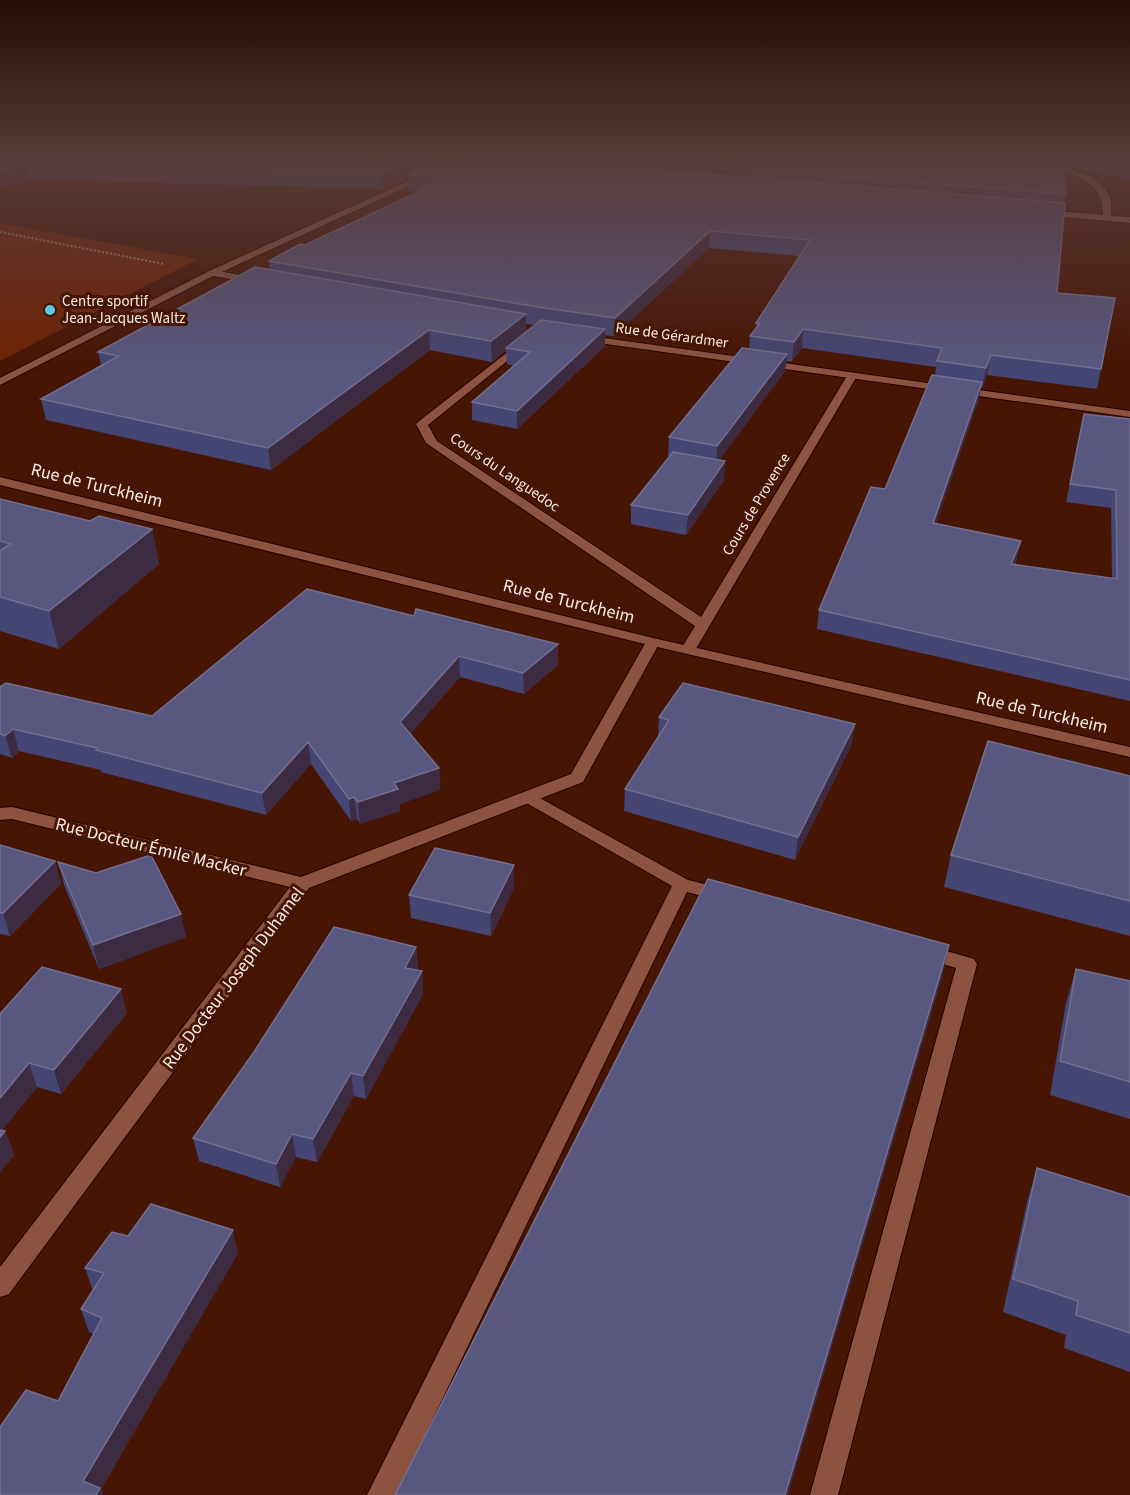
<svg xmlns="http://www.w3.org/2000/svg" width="1130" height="1495" viewBox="0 0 1130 1495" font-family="'Source Sans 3',sans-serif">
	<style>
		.green { fill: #6f2305 }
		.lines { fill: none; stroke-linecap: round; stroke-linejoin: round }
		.service-casing { stroke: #260300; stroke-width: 2 }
		.minor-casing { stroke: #260300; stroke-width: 2 }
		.tertiary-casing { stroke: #260300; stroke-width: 2 }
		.path { stroke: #a7897e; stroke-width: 2; stroke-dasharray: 2 2; stroke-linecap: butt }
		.service { fill: #8c5340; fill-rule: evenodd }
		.minor { fill: #8c5340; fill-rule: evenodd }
		.tertiary { fill: #8c5340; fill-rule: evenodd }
		.wall { fill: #454673; fill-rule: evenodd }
		.shaded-wall { fill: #3d2b41 }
		.building { fill: #58577f; stroke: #726f90; stroke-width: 1.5 }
		.poi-dot { fill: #5bc8e6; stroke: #471503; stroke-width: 2 }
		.labels { text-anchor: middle; stroke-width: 6; stroke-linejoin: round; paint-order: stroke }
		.far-poi-label { font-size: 15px; fill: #faece7; stroke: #471503; text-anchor: start }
		.far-street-label { font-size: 15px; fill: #faece7; stroke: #471503 }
		.street-label { font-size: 18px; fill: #faece7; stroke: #471503 }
	</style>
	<rect width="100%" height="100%" fill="#471503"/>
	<!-- green -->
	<path class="green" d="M0,223L198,259L0,361Z"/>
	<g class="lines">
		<defs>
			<path id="service" d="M523,340L528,343L527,345L428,425L437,441L701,617L847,376L852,373L857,376L694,652L689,654L681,649L695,626L426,443L416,424L418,422Z
				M529,792L688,880L732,891L734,896L732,901L725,902L687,892L396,1495H367L672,886L523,801L520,797L523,793Z
				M926,945L974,959L977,964L838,1495H810L956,968L919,957L916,952L919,947Z"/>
			<path id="minor" d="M1003,157C1030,157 1088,167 1105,189C1112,197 1112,206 1111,216L1130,217V223L1041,215V211L1044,210L1103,215C1105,176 1061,170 1030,164C1021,162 1011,161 1003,157Z
				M386,167L441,170L445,172L441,174L389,171H386Z
				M212,270L258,278L263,281L258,284L209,275V271Z
				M582,335L1130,411V417L578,340L577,338Z
				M653,638L660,642L583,782L309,888L9,1294L0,1297V1267L290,887L12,819L0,820V808L12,807L301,877L571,774L646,642Z"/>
			<path id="tertiary" d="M426,173L433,175L215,275L0,385V378L209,271Z
				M0,477L653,638L1130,747V757L653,646L0,485Z"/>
		</defs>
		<!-- service casing -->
		<use href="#service" class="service-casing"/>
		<!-- minor casing -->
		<use href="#minor" class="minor-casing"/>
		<!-- tertiary casing -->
		<use href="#tertiary" class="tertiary-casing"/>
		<!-- path -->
		<path class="path" d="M0,232L164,264"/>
		<!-- service -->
		<use href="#service" class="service"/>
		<!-- minor -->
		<use href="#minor" class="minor"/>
		<!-- tertiary -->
		<use href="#tertiary" class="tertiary"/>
	</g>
	<!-- wall -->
	<path class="wall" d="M0,157H730L728,163L717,176H726V168L735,157H1130V179L1076,168L1063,165L1066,194L1064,203L1057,293L1101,369L1097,389L987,375L982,388H981L979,398L936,523L1017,559L1015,565L1112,579L1111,508L1066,502L1084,414L1130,419V701L817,629L819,610L885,489L935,376L936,367L802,348L792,361H786L785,371L719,460L724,480L686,535L631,524V505L670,456H668L669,437L749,349L750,336L756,328V323L799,256L709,248L614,336L605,335V346L517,429L472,420V402L514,366L507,364L506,350L492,362L430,350L271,470L46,420L41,399L101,365L98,352L270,270L269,261L420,191L409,190V178L383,189L29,179L0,189ZM458,158V163L445,162ZM412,166L426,167L412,173ZM526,324L535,325L526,332Z
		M0,499L90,521L152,529L159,564L59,649L0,631Z
		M307,589L558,665L524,694L460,677L410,734L439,768L440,790L399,804L400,811L360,824L357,819L351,821L311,764L266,815L101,772V770L19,751L12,758L0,754V687L152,716Z
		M659,717L855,724L851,746L795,860L624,811L625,789L658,738Z
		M1130,776V936L944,887L951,855Z
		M0,845L55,861L61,884L10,936L0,934Z
		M58,862L186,937L99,969L64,885Z
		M514,865V888L491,936L411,918L409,895Z
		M416,947L418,971H422L423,994L366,1099L354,1096L317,1162L296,1157L280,1187L199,1161L193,1138L254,1052Z
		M1076,969L1130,981V1119L1050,1095L1066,1003Z
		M127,1013L61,1094L37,1087L2,1130L5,1131L14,1155L0,1172V1014Z
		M1037,1168L1130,1197V1372L1064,1348L1066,1335L1003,1312L1027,1202Z
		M128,1236L238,1253L101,1489L103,1495H0L58,1401L94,1334L89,1332L81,1309L93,1291L85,1268Z"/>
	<!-- shaded-wall -->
	<path class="shaded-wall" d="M432,157H458V158L432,167Z
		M721,157H730L728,163L712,182L713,166Z
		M411,161L412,175H408L409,178L383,189L381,174Z
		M26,163L29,179L0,189V172Z
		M710,231L709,248L614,336L615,318Z
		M526,314V334L506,348V350L492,362L491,341Z
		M605,329V346L517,429V411Z
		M803,329L802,348L792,361L794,342Z
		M429,330L430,350L271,470L268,448Z
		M787,354L785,371L716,465L717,446Z
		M991,355L987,375L982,388L986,368Z
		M982,382L979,398L930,541L933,523Z
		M725,461L724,480L686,535L688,515Z
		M152,529L159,564L59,649L49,611Z
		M1021,541L1017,559L1007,583L1011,564Z
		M558,644V665L524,694L523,673Z
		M459,656L460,677L402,744L400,722Z
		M855,724L851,746L795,860L798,837Z
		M13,729L19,751L12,758L5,736Z
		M308,742L311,764L266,815L262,793Z
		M439,768L440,790L399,804L400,811L360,824L358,802L394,783Z
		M354,797L357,819L351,821L349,799Z
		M55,861L61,884L10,936L3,913Z
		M514,865V888L491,936L490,913Z
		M181,914L186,937L99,969L93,945Z
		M949,945L942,978L788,1495H785Z
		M416,947L418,969L408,990L405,968Z
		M422,971L423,994L366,1099L363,1076Z
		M121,989L127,1013L61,1094L54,1070Z
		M29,1063L37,1087L0,1133V1098Z
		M351,1073L354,1096L317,1162L313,1139Z
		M5,1131L14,1155L0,1172V1137Z
		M292,1134L296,1157L280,1187L276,1164Z
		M233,1230L238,1253L101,1489L103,1495H88L83,1481Z"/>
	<!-- building -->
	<path class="building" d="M0,157H335L411,161L381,174L26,163L0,172Z
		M532,157H721L713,166Z
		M735,157H1062L1066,194L726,168Z
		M1099,157H1130V163Z
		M437,162L716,175L1065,203L1057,293L1115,298L1101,369L991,355L986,368L937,361L942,348L803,329L794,342L750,336L760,323H756L810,240L710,231L615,318L538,307L269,261L300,244L305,245L452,176L408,175Z
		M255,267L526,314L491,341L429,330L268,448L41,399L119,356L98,352Z
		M541,320L605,329L517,411L472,402L530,352L506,348Z
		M742,348L787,354L717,446L669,437Z
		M932,375L982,382L933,523L1021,541L1011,564L1117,579L1116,490L1070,484L1084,414L1130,419V680L819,610L871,487L885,489Z
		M673,452L725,461L688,515L631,505Z
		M0,499L90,521L99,516L152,529L49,611L0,597V551L11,544L0,541Z
		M307,589L414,616L416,609L558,644L523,673L459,656L400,722L439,768L394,783L398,789L358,802L354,797L349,799L308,742L262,793L96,750L97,748L13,729L5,736L0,734V687L6,683L152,716Z
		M683,683L855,724L798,837L625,789L669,720L659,717Z
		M988,741L1130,776V901L951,855Z
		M0,845L55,861L3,913H0Z
		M435,848L514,865L490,913L409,895Z
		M151,855L181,914L93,945L58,862L96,873Z
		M708,879L949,945L785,1495H395Z
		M334,927L416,947L405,968L422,971L363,1076L351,1073L313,1139L292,1134L276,1164L193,1138L254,1052Z
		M42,967L121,989L54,1070L29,1063L0,1098V1014Z
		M1076,969L1130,981V1082L1060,1061Z
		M0,1130L5,1131L0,1137Z
		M1037,1168L1130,1197V1333L1076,1315L1078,1301L1013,1279Z
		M151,1204L233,1230L83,1481L100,1488L96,1495H0V1427L26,1390L58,1401L102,1318L81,1309L104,1273L85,1268L112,1232L128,1236Z"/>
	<!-- sky -->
	<linearGradient id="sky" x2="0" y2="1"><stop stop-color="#270c02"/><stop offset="0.43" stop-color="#583b39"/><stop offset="1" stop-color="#583b39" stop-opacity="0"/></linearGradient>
	<rect width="1130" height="366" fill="url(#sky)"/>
	<!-- markers -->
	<circle class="poi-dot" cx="50" cy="310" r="6"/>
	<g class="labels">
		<!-- far-poi labels -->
		<g class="far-poi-label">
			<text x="62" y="306">Centre sportif<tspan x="62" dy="17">Jean-Jacques Waltz</tspan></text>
		</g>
		<!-- far-street labels -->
		<g class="far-street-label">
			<text transform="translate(672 335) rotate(8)" y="5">Rue de Gérardmer</text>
			<text transform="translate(505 472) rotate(34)" y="5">Cours du Languedoc</text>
			<text transform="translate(756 504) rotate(-59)" y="5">Cours de Provence</text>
		</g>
		<!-- street labels -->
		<g class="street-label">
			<text transform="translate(97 485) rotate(14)" y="6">Rue de Turckheim</text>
			<text transform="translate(569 601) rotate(14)" y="6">Rue de Turckheim</text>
			<text transform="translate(1042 712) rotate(13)" y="6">Rue de Turckheim</text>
			<text transform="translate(151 847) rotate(14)" y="6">Rue Docteur Émile Macker</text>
			<text transform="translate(233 978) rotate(-53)" y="6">Rue Docteur Joseph Duhamel</text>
		</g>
	</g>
</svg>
